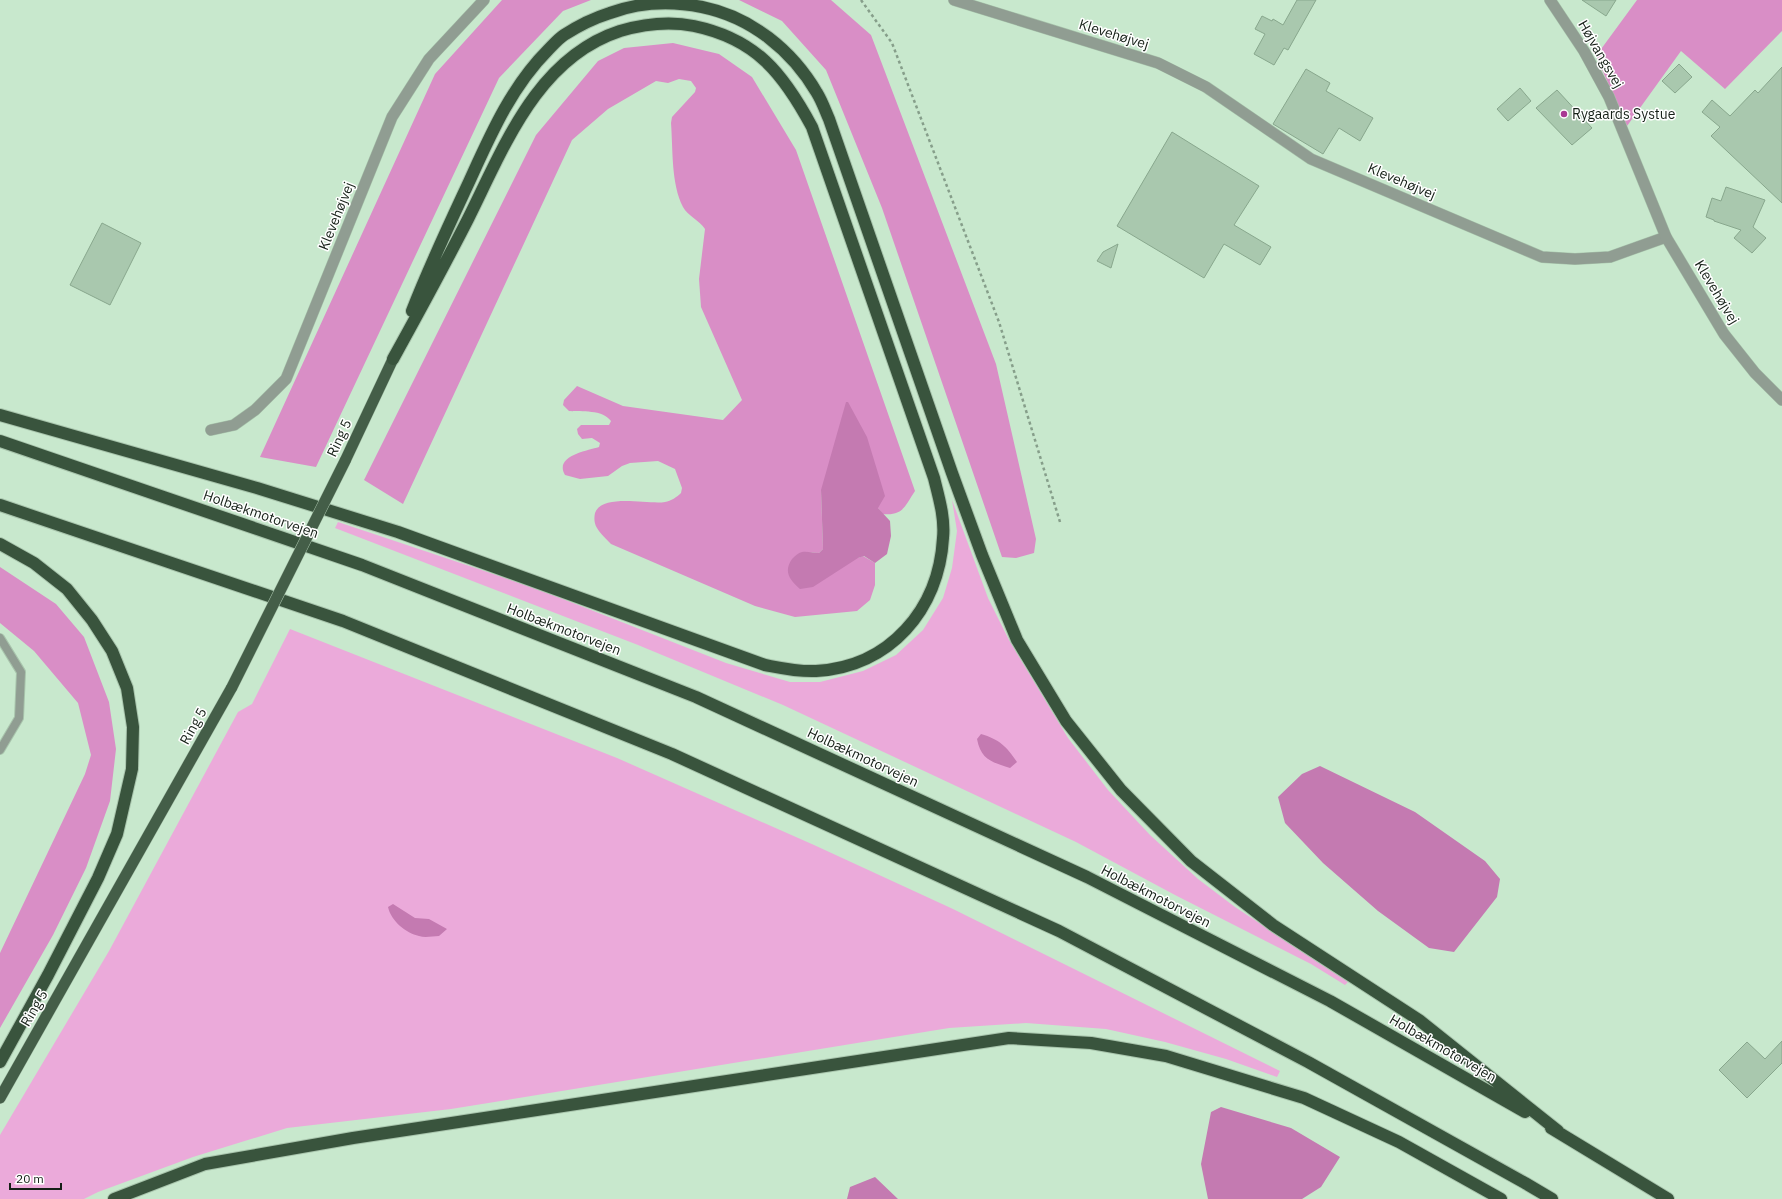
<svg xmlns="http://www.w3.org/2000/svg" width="1782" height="1199" viewBox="0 0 1782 1199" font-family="'IBM Plex Sans',sans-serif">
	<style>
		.green { fill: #ebaada }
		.forest { fill: #d98ec6 }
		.water { fill: #c47ab1 }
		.building { fill: #a9c8ae; stroke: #88a78d }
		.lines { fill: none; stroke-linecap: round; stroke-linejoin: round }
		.service-casing { stroke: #a8c4ac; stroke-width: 10 }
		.minor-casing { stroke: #a8c4ac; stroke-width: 12 }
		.tertiary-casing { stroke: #a8c4ac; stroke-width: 12 }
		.trunk-casing { stroke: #a8c4ac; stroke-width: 12 }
		.motorway-casing { stroke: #a8c4ac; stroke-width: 14 }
		.path { stroke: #869e8a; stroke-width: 2.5; stroke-dasharray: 3 3; stroke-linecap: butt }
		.service { stroke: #909d92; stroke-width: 8 }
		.minor { stroke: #909d92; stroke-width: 11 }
		.tertiary { stroke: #909d92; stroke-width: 11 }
		.trunk { stroke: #445e48; stroke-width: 11 }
		.motorway { stroke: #39543d; stroke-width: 12 }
		.trunk-bridge-casing { stroke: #a8c4ac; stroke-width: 12; stroke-linecap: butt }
		.trunk-bridge { stroke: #445e48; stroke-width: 11 }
		.poi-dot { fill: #a93793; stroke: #fff; stroke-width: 1.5 }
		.labels { text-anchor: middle; stroke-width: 3; stroke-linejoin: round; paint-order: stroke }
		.street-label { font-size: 14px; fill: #152017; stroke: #fff }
		.poi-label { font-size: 14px; fill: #152017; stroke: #fff; text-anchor: start }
	</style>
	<rect width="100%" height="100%" fill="#c8e8cd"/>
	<!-- green -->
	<path class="green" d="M952,500L988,598L1009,640L1068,738L1108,790L1150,835L1198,879L1235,907L1348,982L1345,985L1311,964L1175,895L1076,842L783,705L638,645L335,528L338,522L535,588L726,663L790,682H820L863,671L896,655L923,630L943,598L952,568L957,531Z
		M290,629L617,758L814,845L953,909L1280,1071L1277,1077L1226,1059L1165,1042L1106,1029L1026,1023L949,1028L451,1109L287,1128L193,1157L98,1192L84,1199H0V1135L109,951L238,712L252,704Z"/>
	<!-- forest -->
	<path class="forest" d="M502,0H591L563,11L499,78L316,467L260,457L435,74Z
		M739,0H831L871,35L996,364L1036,539L1034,553L1016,558L1002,557L882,208L826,70L782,21Z
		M1637,0H1782V31L1725,89L1681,51L1627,126L1596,56Z
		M673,43L719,54L752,77L796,150L915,491C905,506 903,516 883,514L878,508L821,490L823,549L819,553L804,552L858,558L863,556L875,563V585L870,600L857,611L795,617L755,606L611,544C606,539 600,533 597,528C594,523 594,518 595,513C602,493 649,505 665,502C671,501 677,497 681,493L682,488L675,469L658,461L630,463L622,466L608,476L580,479L565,475C554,456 586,451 599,447L600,443L592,438L582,439L578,434L577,429L581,425H609L611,421C602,409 582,412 569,411L563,405L564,400L577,386L623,406L723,420L742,400L701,307L699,279L705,229C699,220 688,216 683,207C671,184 673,149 671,123L672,117L695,92L696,88L691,81L679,79L668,83L656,81L608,109L572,140L403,504L364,480L536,135L598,61L624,48Z
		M0,567L56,604L84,637L109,702L116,749L110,801L86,868L53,935L0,1028V953L85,774L91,755L78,703L34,651L0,623Z"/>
	<!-- water -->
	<path class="water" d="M846,402H848L867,437L885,496L878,508L890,521L891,536L887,554L875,563L864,556L858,558L813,587L800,589C790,580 783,572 792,559C795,556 798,553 802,552C807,551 814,553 819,553L823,549L821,490Z
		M981,734C999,739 1007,747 1017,762L1010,768C992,762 981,760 977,739Z
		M1320,766L1415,812L1485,861L1500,879L1497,897L1454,952L1429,948L1378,911L1323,863L1285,823L1278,797L1302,774Z
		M393,904L415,918L429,919L447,929L439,936C433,936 425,938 419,936C406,933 391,921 388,907Z
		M1221,1107L1291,1128L1340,1157L1321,1187L1302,1199H1208L1201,1164L1211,1112Z
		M875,1177L898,1199H847L850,1187Z"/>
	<!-- building -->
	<path class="building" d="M1297,0H1316L1288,50L1284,48L1274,65L1254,54L1265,34L1255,29L1262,16L1272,21L1273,19L1283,25Z
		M1582,0H1616L1606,16Z
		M1679,64L1692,77L1675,93L1662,81Z
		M1782,67V203L1711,136L1720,127L1702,112L1712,100L1730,116L1755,90L1758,93Z
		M1306,69L1330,83L1326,91L1373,118L1360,141L1339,128L1323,154L1273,124Z
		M1520,88L1531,101L1508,121L1497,109Z
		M1557,90L1592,128L1572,145L1536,108Z
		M1172,132L1259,186L1234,225L1271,247L1260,265L1224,244L1204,278L1117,226Z
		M1726,187L1765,200L1753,227L1766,238L1752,253L1734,238L1741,230L1714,221V220L1706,217L1712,198L1721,201Z
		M102,223L141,243L110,305L70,285Z
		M1118,244L1111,268L1097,261L1103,252Z
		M1782,1041V1063L1747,1098L1719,1070L1747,1042L1765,1059Z"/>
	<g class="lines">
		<defs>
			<path id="service" d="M0,638L21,672L19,718L0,750"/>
			<path id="minor" d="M954,0L1158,63L1206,87L1311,159L1542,257L1575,259L1610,257L1666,237
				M211,430L234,425L255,410L286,379L392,117L429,59L484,0"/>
			<path id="tertiary" d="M1550,0L1584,51L1609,97L1666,237L1724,334L1755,373L1782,400"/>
			<path id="trunk" d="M345,461L393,359
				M0,1098L232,687"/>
			<path id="motorway" d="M412,311C429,267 449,225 469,182C490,136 511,87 548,50C553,45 558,39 564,35C578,26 594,18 610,13C640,2 671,1 702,7C751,17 792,50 817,93C822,101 825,110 829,119L952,473L982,555L1017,640L1066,721L1121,790L1191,861L1273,925L1419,1020L1558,1131
				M0,415L257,488L398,532L765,665C781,668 799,672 816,671C890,667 939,609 943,538C945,518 939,498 934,478L812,127C783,73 756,39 694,26C669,21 644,24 620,31C537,58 504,147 468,219C444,266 419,312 393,359
				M0,441L362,565L696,697L1087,877L1330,1001L1525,1112
				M0,505L343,621L672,754L1059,931L1308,1062L1525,1183L1552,1199
				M0,544L34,563L67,589L92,620L112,651L127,688L133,727L132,769L117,834L98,878L48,975L0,1062
				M1551,1128L1668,1199
				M114,1199L205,1164L353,1138L1009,1038L1091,1043L1166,1056L1304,1098L1399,1142L1501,1199"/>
		</defs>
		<!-- service casing -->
		<use href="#service" class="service-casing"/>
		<!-- minor casing -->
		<use href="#minor" class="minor-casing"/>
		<!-- tertiary casing -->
		<use href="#tertiary" class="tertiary-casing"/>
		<!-- trunk casing -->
		<use href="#trunk" class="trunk-casing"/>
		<!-- motorway casing -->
		<use href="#motorway" class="motorway-casing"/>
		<!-- path -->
		<path class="path" d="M861,0L892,43L999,322L1060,522"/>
		<!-- service -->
		<use href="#service" class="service"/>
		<!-- minor -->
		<use href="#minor" class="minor"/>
		<!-- tertiary -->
		<use href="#tertiary" class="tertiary"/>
		<!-- trunk -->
		<use href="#trunk" class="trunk"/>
		<!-- motorway -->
		<use href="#motorway" class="motorway"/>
		<defs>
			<path id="trunk-bridge" d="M232,687L345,461"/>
		</defs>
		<!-- trunk-bridge casing -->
		<use href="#trunk-bridge" class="trunk-bridge-casing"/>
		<!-- trunk-bridge -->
		<use href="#trunk-bridge" class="trunk-bridge"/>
	</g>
	<!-- markers -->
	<circle class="poi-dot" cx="1564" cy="114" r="4"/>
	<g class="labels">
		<!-- street labels -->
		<g class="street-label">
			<text transform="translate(1114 34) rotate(17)" y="5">Klevehøjvej</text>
			<text transform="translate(1601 54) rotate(60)" y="5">Højvangsvej</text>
			<text transform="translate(1402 181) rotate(23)" y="5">Klevehøjvej</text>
			<text transform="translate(336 216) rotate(-68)" y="5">Klevehøjvej</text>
			<text transform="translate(1717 292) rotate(59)" y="5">Klevehøjvej</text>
			<text transform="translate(339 438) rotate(-65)" y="5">Ring 5</text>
			<text transform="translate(261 514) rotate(19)" y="5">Holbækmotorvejen</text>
			<text transform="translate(564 629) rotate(21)" y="5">Holbækmotorvejen</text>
			<text transform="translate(193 726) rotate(-61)" y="5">Ring 5</text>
			<text transform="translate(863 757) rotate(25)" y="5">Holbækmotorvejen</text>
			<text transform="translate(1156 896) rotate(27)" y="5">Holbækmotorvejen</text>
			<text transform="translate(34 1008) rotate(-60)" y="5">Ring 5</text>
			<text transform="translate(1443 1048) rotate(30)" y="5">Holbækmotorvejen</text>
		</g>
		<!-- poi labels -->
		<g class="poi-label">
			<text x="1572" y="119">Rygaards Systue</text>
		</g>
	</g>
	<!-- scale -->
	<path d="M10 1183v6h51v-6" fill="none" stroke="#152017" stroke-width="2"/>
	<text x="16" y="1183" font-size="12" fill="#152017" stroke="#ffffff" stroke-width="3" paint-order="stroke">20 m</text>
</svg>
